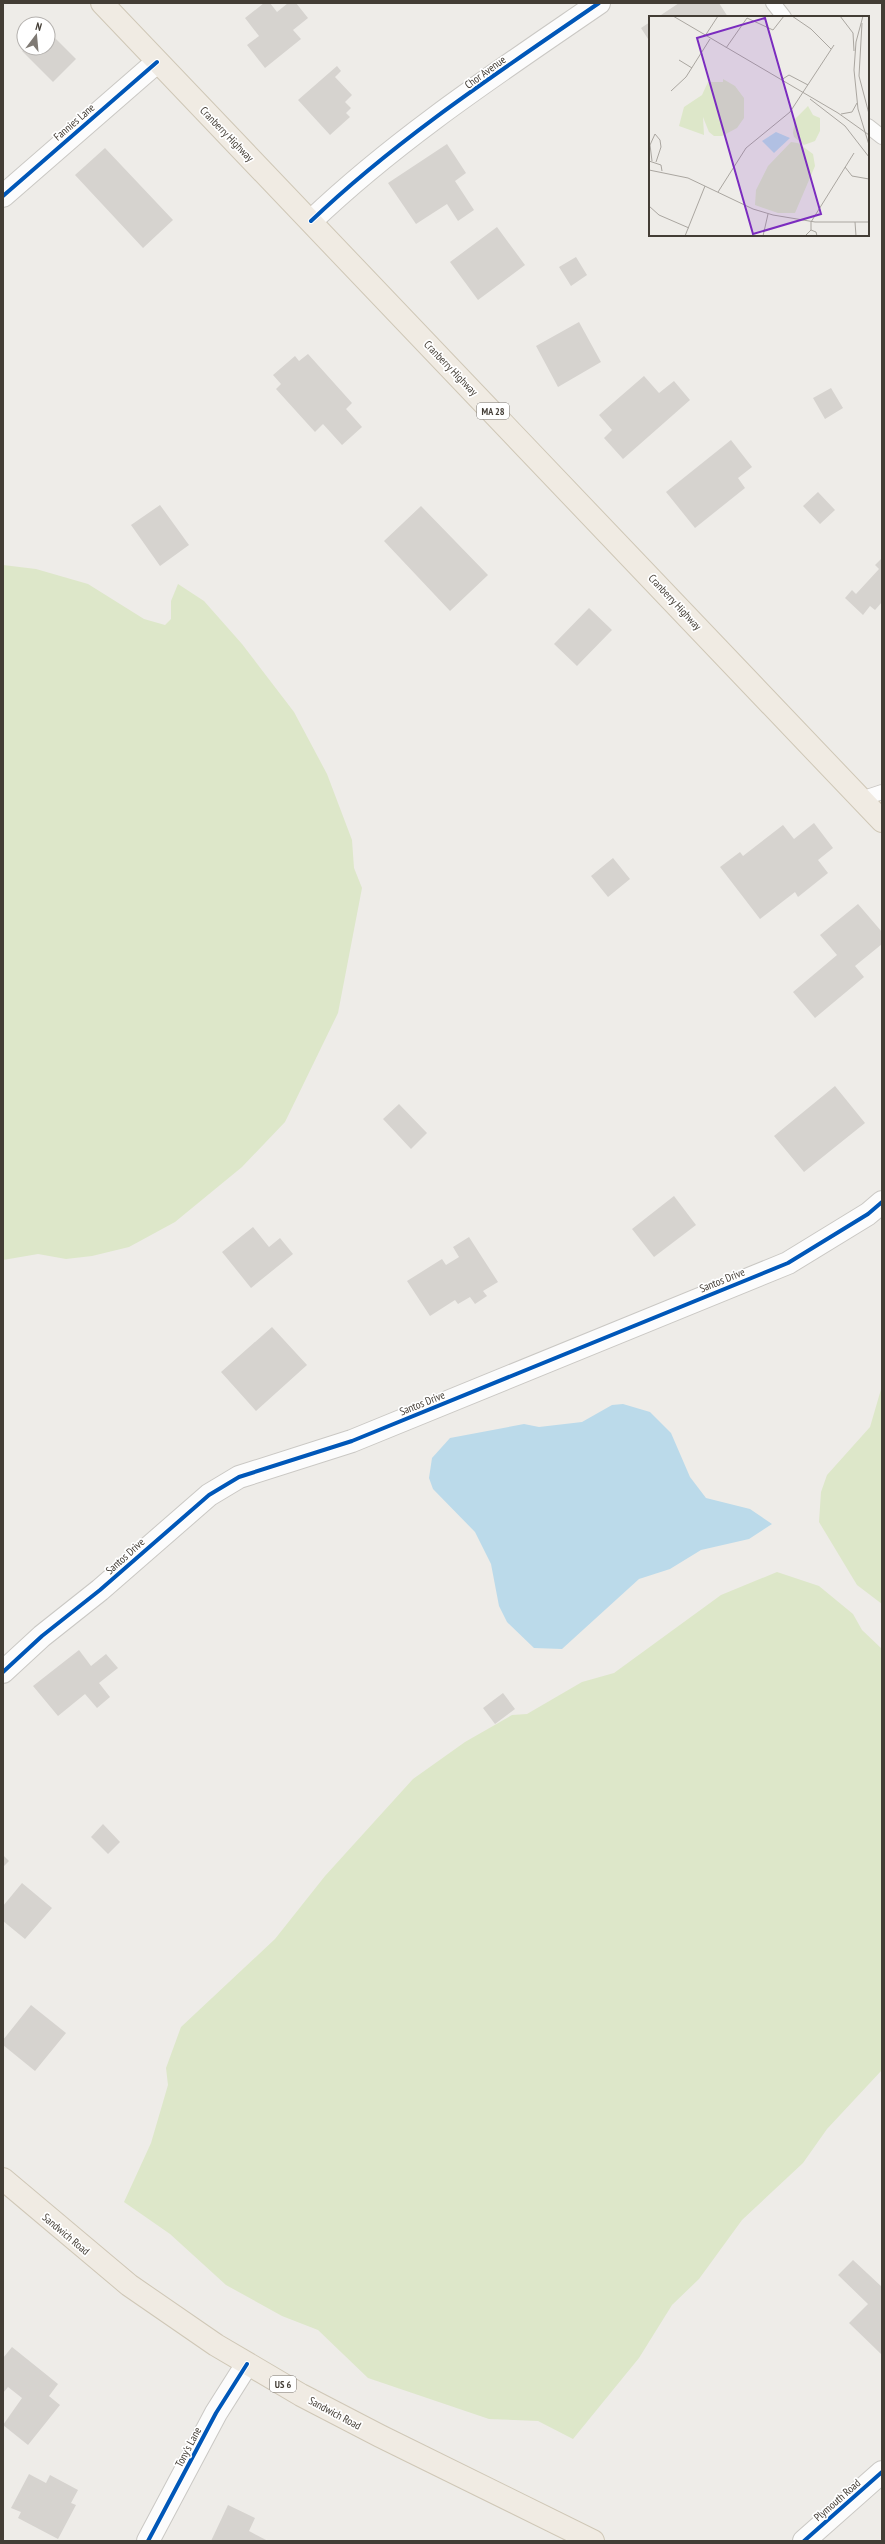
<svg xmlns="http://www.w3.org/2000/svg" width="885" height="2544" viewBox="0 0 885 2544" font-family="'PT Sans Narrow',sans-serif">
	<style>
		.green { fill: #dde7c9 }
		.water { fill: #bbdaea }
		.building { fill: #d6d3cf }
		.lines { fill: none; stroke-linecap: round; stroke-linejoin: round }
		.service-casing { stroke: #cac8c4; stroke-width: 16 }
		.minor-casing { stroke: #cac8c4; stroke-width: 24 }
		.primary-casing { stroke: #cfc7b6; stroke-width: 24 }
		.service { stroke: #fcfcfc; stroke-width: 14 }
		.minor { stroke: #fcfcfc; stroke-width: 22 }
		.primary { stroke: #f0ebe3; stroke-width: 22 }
		.cycleway-casing { stroke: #fff; stroke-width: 6 }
		.cycleway { stroke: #0057b8; stroke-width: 4 }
		.labels { text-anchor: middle; stroke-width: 3.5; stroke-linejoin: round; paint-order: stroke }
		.shield { fill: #fff; stroke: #7b7772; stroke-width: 1 }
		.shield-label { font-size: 10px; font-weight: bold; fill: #433d35 }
		.street-label { font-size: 11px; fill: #433d35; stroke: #fff }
		.inset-road { fill: none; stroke: #aaa6a0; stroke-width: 1 }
		.view { fill: #7b2cbf; fill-opacity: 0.15; stroke: #7b2cbf; stroke-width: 2 }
		.inset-edge { fill: none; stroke: #433d35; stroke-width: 2 }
	</style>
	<rect width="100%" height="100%" fill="#eeece8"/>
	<!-- green -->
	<path class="green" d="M3,565L36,569L88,584L144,619L165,625L171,619V601L178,584L204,601L242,644L294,712L327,774L352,840L354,868L362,888L338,1013L285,1122L242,1167L175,1222L129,1247L92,1256L66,1259L38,1254L3,1260Z
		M882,1386V1604L857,1585L819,1522L821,1492L827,1475L870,1427Z
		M777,1572L819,1586L853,1614L862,1630L882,1649V2070L827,2129L803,2163L742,2220L699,2279L672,2305L639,2358L573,2439L538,2421L489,2419L368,2378L318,2330L282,2316L226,2285L170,2234L124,2202L151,2143L168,2085L166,2068L181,2027L275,1939L325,1876L413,1779L465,1742L512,1715L527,1714L582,1682L614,1673L721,1595Z"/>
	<!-- water -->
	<path class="water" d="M623,1404L650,1412L671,1433L690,1477L706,1498L750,1509L772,1524L749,1539L701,1550L670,1569L639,1579L562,1649L534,1648L507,1622L499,1606L491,1564L475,1532L433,1489L429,1478L432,1458L450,1438L524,1424L539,1427L582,1422L612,1405Z"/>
	<!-- building -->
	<path class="building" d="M264,3H270L277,12L288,3H296L308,18L293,30L301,39L265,68L247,45L259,36L245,18Z
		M679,3H719L728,17H658Z
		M650,22V42L641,28Z
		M48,31L76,59L53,82L22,51L26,48H48Z
		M337,66L341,71L335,77L352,95L345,102L351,108L346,113L350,117L330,135L298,100Z
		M447,144L466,173L455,181L474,210L458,221L447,204L416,224L388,183Z
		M105,148L173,220L143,248L75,175Z
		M497,227L525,265L478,300L450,262Z
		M576,257L587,275L571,286L559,267Z
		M579,322L601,362L558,387L536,346Z
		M308,354L352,403L346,409L362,427L342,445L323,424L315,432L276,389L281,384L273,375L295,356L299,361Z
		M644,376L659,393L674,381L690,400L623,459L604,438L612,430L599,415Z
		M831,388L843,408L825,419L813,398Z
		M731,440L752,467L738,478L745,488L695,528L666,492Z
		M818,492L835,510L820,524L803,506Z
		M160,505L189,545L160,566L131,525Z
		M421,506L488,575L450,611L384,541Z
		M882,558V602L875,610L870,606L863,615L845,598L852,590L856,594L879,569L875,565Z
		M589,608L612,630L577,666L554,644Z
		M814,823L833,848L818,860L828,873L798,897L795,892L760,919L720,867L740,852L743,856L783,825L794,839Z
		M613,858L630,879L608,897L591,876Z
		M858,904L882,932V944L855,966L864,977L815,1018L793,992L837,955L820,935Z
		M835,1086L865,1123L804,1172L774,1136Z
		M399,1104L427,1133L411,1149L383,1119Z
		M674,1196L696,1225L654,1257L632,1229Z
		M253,1227L269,1247L280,1238L293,1254L251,1288L222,1252Z
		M469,1237L498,1282L483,1291L487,1296L475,1304L470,1297L458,1304L455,1300L430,1316L407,1281L442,1259L446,1265L459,1257L453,1247Z
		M272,1327L307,1365L256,1411L221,1372Z
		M79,1650L91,1666L106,1654L118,1668L99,1683L110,1697L97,1708L85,1694L58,1716L33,1686Z
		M503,1693L515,1709L495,1724L483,1708Z
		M103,1824L120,1842L108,1854L91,1837Z
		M3,1855L9,1861L3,1867Z
		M22,1883L52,1908L25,1939L3,1921V1906Z
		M31,2005L66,2033L35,2071L3,2045V2040Z
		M853,2260L882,2287V2355L849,2323L868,2304L838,2275Z
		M12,2347L58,2384L49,2396L60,2405L28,2445L3,2425L22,2398L8,2387L3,2393V2358Z
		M29,2474L46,2483L50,2475L78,2490L71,2503L76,2505L58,2539L18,2518L21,2512L11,2508Z
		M228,2505L255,2518L249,2531L268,2541H211Z"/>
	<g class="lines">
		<defs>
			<path id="service" d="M773,3L784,17
				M868,126L882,137
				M861,799L882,792"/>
			<path id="minor" d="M3,196L157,62
				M311,221C398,138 500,71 599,3
				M3,1672L42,1636L100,1590L209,1495L239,1477L352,1441L788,1263L868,1214L882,1202
				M148,2541L216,2413L247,2364
				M804,2541L882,2472"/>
			<path id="primary" d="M102,3L882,821
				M3,2179L129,2285L216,2345L301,2395L380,2436L593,2541"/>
		</defs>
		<!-- service casing -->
		<use href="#service" class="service-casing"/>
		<!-- minor casing -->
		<use href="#minor" class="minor-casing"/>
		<!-- primary casing -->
		<use href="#primary" class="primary-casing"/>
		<!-- service -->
		<use href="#service" class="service"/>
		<!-- minor -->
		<use href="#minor" class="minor"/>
		<!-- primary -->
		<use href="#primary" class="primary"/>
		<defs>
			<path id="cycleway" d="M3,196L157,62
				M311,221C398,138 500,71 599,3
				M3,1672L42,1636L100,1590L209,1495L239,1477L352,1441L788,1263L868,1214L882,1202
				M148,2541L216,2413L247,2364
				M804,2541L882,2472"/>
		</defs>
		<!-- cycleway casing -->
		<use href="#cycleway" class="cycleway-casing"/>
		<!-- cycleway -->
		<use href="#cycleway" class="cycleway"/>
	</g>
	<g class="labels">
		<!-- shield labels -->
		<g class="shield">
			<rect x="477" y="403" width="32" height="16" rx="3"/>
			<rect x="270" y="2376" width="26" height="16" rx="3"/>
		</g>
		<g class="shield-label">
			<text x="493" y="415">MA 28</text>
			<text x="283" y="2388">US 6</text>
		</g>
		<!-- street labels -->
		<g class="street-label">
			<text transform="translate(485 72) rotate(-36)" y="4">Chor Avenue</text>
			<text transform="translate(74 122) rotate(-41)" y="4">Fannies Lane</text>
			<text transform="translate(227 134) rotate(46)" y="4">Cranberry Highway</text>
			<text transform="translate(451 368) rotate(46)" y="4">Cranberry Highway</text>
			<text transform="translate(675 602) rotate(47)" y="4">Cranberry Highway</text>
			<text transform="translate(722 1280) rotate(-22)" y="4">Santos Drive</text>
			<text transform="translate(422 1403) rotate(-22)" y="4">Santos Drive</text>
			<text transform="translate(125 1556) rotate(-42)" y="4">Santos Drive</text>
			<text transform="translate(66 2234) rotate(40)" y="4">Sandwich Road</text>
			<text transform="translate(335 2413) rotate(28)" y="4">Sandwich Road</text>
			<text transform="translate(188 2447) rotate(-62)" y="4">Tony's Lane</text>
			<text transform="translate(837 2500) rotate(-41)" y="4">Plymouth Road</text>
		</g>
	</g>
	<!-- overview -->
	<g transform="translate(649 16)">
		<rect width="220" height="220" fill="#eeece8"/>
		<path d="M74,63L86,70L95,82V102L88,112L73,120H65L60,116L54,101L55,119L30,110L35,91L53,79L59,66H74ZM159,90L164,99L171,102V115L166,125L155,129L145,121L144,117L146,103ZM142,126L149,127L164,138L166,150L146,197H129L106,189L107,174L119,150Z" fill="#dde7c9"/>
		<path d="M127,116L141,122L125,137L113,125Z" fill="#bbdaea"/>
		<path class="inset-road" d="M24,0L189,97L220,119M143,0L162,13L182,33M191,0L204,17L205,35M214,0L207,26L205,54L209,93L220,129M98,2L124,14L135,0M213,7L210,60L220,98M56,20L69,0M77,32L98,2M30,44L43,52M132,64L140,59L159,69M22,75L37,61L61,23M161,83L196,110L220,141M192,98L203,96L208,87M0,145L12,149L13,155M3,145L1,129L6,118L11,124L12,131L7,146M196,151L203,160L220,163M0,154L39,162L104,193L124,199L166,206H220M69,176L97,132L141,96L185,29M0,190L10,199L40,212M206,206L207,220M162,214V206L205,137M36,220L56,170M114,220L119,198M156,220L162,214L167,216L168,220"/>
		<path class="view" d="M116,2L172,198L104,218L48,22Z"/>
		<rect width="220" height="220" class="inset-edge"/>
	</g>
	<!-- border -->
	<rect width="885" height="2544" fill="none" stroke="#433d35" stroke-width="8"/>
	<!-- north arrow -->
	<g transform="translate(36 36) rotate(16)"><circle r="19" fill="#ffffff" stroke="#b4b1ae"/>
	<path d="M0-3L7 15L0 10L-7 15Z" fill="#7f7a74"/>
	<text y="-6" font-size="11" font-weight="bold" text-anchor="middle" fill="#433d35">N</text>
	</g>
</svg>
